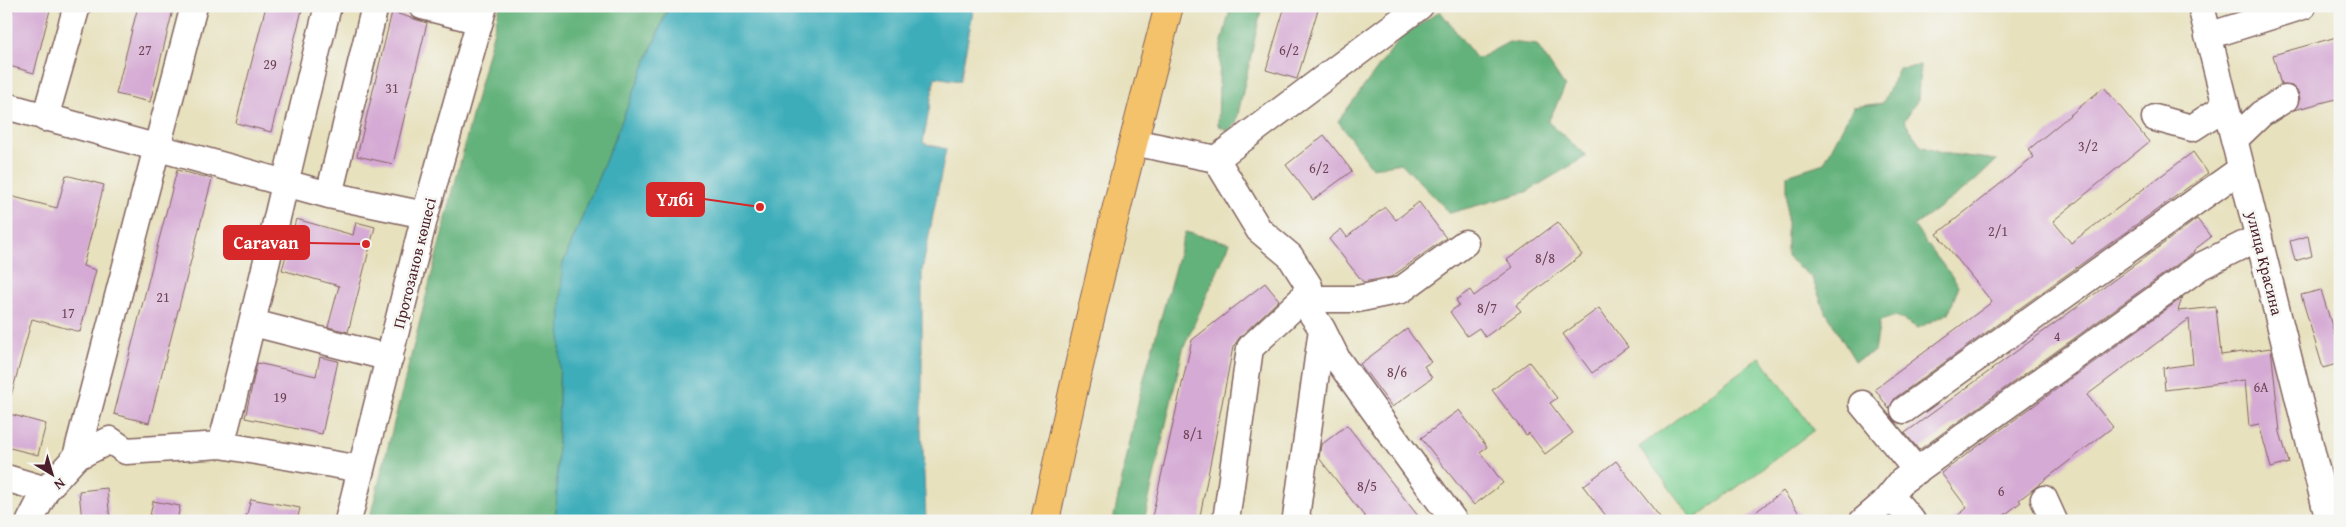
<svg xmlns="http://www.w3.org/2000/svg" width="2346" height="527" viewBox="0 0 2346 527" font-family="'Gentium Book Plus',serif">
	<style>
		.green { fill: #7bcf92; stroke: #62775e }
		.forest { fill: #64b27c; stroke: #576854 }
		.water { fill: #3dadba; stroke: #446672 }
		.building { fill: #d5aad4 }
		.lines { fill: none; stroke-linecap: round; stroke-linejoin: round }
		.minor-casing { stroke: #81635e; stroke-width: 29 }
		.major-casing { stroke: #81635e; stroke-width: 30 }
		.minor { stroke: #fff; stroke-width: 26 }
		.major { stroke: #f4c26a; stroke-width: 28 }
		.labels { text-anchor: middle; stroke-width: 5; stroke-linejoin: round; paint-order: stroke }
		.number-label { font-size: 14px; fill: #6d4255 }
		.street-label { font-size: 16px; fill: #4a1f2b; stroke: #f6f6f2 }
		.leader { fill: none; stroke: #d62828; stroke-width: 2 }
		.callout-dot { fill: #d62828; stroke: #f6f6f2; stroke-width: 2 }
		.callout { fill: #d62828; stroke: #d62828; stroke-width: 2 }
		.callout-label { font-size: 18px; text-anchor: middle; font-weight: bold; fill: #fff }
	</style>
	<rect width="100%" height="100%" fill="#f6f6f2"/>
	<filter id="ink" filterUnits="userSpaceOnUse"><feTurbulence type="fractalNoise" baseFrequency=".02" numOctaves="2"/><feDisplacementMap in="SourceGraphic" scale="10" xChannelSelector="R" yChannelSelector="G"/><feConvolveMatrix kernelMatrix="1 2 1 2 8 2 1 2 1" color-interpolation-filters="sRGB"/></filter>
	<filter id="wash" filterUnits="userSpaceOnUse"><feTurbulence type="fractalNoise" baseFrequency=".0096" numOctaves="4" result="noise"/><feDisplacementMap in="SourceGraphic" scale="20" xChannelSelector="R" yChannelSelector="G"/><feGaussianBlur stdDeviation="1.12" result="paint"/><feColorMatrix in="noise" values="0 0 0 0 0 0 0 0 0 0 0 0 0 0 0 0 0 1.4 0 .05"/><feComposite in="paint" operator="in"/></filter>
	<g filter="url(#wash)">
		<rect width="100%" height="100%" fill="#e7e1be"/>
		<!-- green -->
		<path class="green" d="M1760,357L1814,430L1693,520L1639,447Z"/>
		<!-- forest -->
		<path class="forest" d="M500,6H669L562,266L556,521H369Z
			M1231,6H1262L1236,123L1228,131L1218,125L1220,49Z
			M1440,11L1477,59L1509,42L1537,45L1565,87L1548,122L1587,156L1526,192L1450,213L1401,163L1372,168L1338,121L1401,37Z
			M1920,66L1918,99L1904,121L1921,146L1941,153L1997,160L1974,182L1914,226L1936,256L1959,285L1949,313L1918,328L1896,316L1880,321L1875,351L1855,361L1824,309L1812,278L1787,257V175L1824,163L1853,107L1883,103L1899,68Z
			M1185,232L1230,243L1183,349L1144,521H1113L1142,385Z"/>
		<!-- water -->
		<path class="water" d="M669,6H974L960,81L935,77L923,143L946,149L922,271V428L926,521H556L562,266Z"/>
		<g id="blocks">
			<!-- building -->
			<path class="building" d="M14,6H51L34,73L6,65V39Z
				M138,6H174L150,102L116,94Z
				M266,6H303L271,132L236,123Z
				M1285,6H1319L1297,79L1266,70Z
				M392,12L427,23L393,164L357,156Z
				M2340,36V98L2294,110L2300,99L2298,92L2292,86L2281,85L2273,55Z
				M2104,87L2149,142L2053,221L2071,243L2193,152L2208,173L1895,398L1889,409L1875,389L1992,302L1937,234L2034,157L2028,150Z
				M1324,135L1352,171L1313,200L1286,165Z
				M177,170L212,179L149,423L114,414Z
				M66,175L104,185L83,266L96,270L80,332L32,319L11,396H6V195L57,208Z
				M1419,202L1446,238L1391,277L1363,282L1329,239L1341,229L1347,237L1385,207L1396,220Z
				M296,219L353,235L356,222L375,227L348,332L328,327L339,286L282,270Z
				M2197,219L2211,237L2194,250L2193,253L1919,450L1905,433Z
				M1558,222L1582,255L1516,305L1521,311L1485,337L1479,328L1467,336L1450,312L1459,305L1456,300L1470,290L1474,296L1513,267L1507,260Z
				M2308,236L2312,256L2295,261L2290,241Z
				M1265,283L1279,300L1240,337L1233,347L1199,521H1151L1192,340Z
				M2321,290L2340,352V363L2323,368L2301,295Z
				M2182,298L2178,311L2216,307L2221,355L2271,348L2280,432L2289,463L2271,468L2259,424L2249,426L2245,380L2165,390L2163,368L2193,364L2189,319L2087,395L2113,427L2019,500L2021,502L1997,521H1951L1967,508L1941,473Z
				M1599,308L1628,347L1592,373L1563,334Z
				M1407,329L1431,362L1424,366L1432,378L1392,407L1360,364Z
				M320,357L338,361L322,434L245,418L257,363L316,376Z
				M1529,362L1557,398L1550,403L1573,433L1545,454L1529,433L1526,435L1492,390Z
				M1459,410L1487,447L1480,452L1503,483L1474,505L1421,438Z
				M6,413L46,424L38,455L6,447Z
				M1347,425L1422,521H1368L1319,458L1321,445Z
				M1616,461L1663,521H1610L1583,486Z
				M107,488L110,521H82L79,491Z
				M1783,491L1805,521H1744Z
				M251,499L300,508L297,521H245Z
				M153,501L180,506L177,521H149Z"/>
		</g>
	</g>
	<g filter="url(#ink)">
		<use href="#blocks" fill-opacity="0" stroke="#81635e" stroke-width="1"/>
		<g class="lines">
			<defs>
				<path id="minor" d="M422,6L480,21
					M2201,6L2329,521
					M2208,36L2303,6
					M6,106L329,195L425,215
					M45,118L77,6
					M2155,118L2192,128L2226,106
					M2234,140L2261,114L2285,99
					M1133,142L1216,159L1420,6
					M1216,159L1259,230L1290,256L1309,286L1302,299L1250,348L1226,521
					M329,195L375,6
					M1302,299L1322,329L1337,359L1454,521
					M1302,299H1357L1401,290L1465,243
					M253,323L390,358
					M1862,404L1917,471
					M1904,410L2241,169
					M221,445C260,299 291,152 328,6
					M76,457L194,6
					M6,478L46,490
					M2044,499L2054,521
					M1884,503L1902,481L2201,266L2259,237
					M30,521L46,490L76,457L110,440L126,451L221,445L361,469
					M348,521L425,215L484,6
					M1299,521L1296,517L1322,329
					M1863,521L1884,503H1897L1912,521"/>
				<path id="major" d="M1045,521C1081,348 1123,177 1169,6"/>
			</defs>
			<!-- minor casing -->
			<use href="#minor" class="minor-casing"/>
			<!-- major casing -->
			<use href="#major" class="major-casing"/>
			<!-- minor -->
			<use href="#minor" class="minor"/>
			<!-- major -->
			<use href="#major" class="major"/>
		</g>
	</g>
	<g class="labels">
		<!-- number labels -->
		<g class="number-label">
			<text x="145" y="55">27</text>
			<text x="1289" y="55">6/2</text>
			<text x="270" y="69">29</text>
			<text x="392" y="93">31</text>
			<text x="2088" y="151">3/2</text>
			<text x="1319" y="173">6/2</text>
			<text x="1998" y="236">2/1</text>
			<text x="1545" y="263">8/8</text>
			<text x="163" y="302">21</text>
			<text x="1487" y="313">8/7</text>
			<text x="68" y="318">17</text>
			<text x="2057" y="341">4</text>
			<text x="1397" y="377">8/6</text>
			<text x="2261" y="392">6А</text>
			<text x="280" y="402">19</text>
			<text x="1193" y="439">8/1</text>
			<text x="1367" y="491">8/5</text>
			<text x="2001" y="496">6</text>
		</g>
		<!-- street labels -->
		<g class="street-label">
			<text transform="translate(414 263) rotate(-76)" y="6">Протозанов көшесі</text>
			<text transform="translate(2265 263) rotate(76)" y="6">улица Красина</text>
		</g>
	</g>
	<!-- callouts -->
	<path class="leader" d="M760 207L704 199M366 244L309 243"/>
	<g class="callout-dot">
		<circle cx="760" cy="207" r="5"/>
		<circle cx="366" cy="244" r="5"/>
	</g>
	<g class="callout">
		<rect x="647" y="183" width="57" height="33" rx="5"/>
		<rect x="224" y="226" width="85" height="33" rx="5"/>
	</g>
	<g class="callout-label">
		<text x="675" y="206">Үлбі</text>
		<text x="266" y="249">Caravan</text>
	</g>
	<!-- margin -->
	<rect width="2346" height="527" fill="none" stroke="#f6f6f2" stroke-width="25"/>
	<!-- north arrow -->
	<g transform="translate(52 474) rotate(142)" stroke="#f6f6f2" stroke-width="4" paint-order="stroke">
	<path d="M0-4L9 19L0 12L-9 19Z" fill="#4a1f2b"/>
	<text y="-8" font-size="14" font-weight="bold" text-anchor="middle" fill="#4a1f2b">N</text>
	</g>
</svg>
